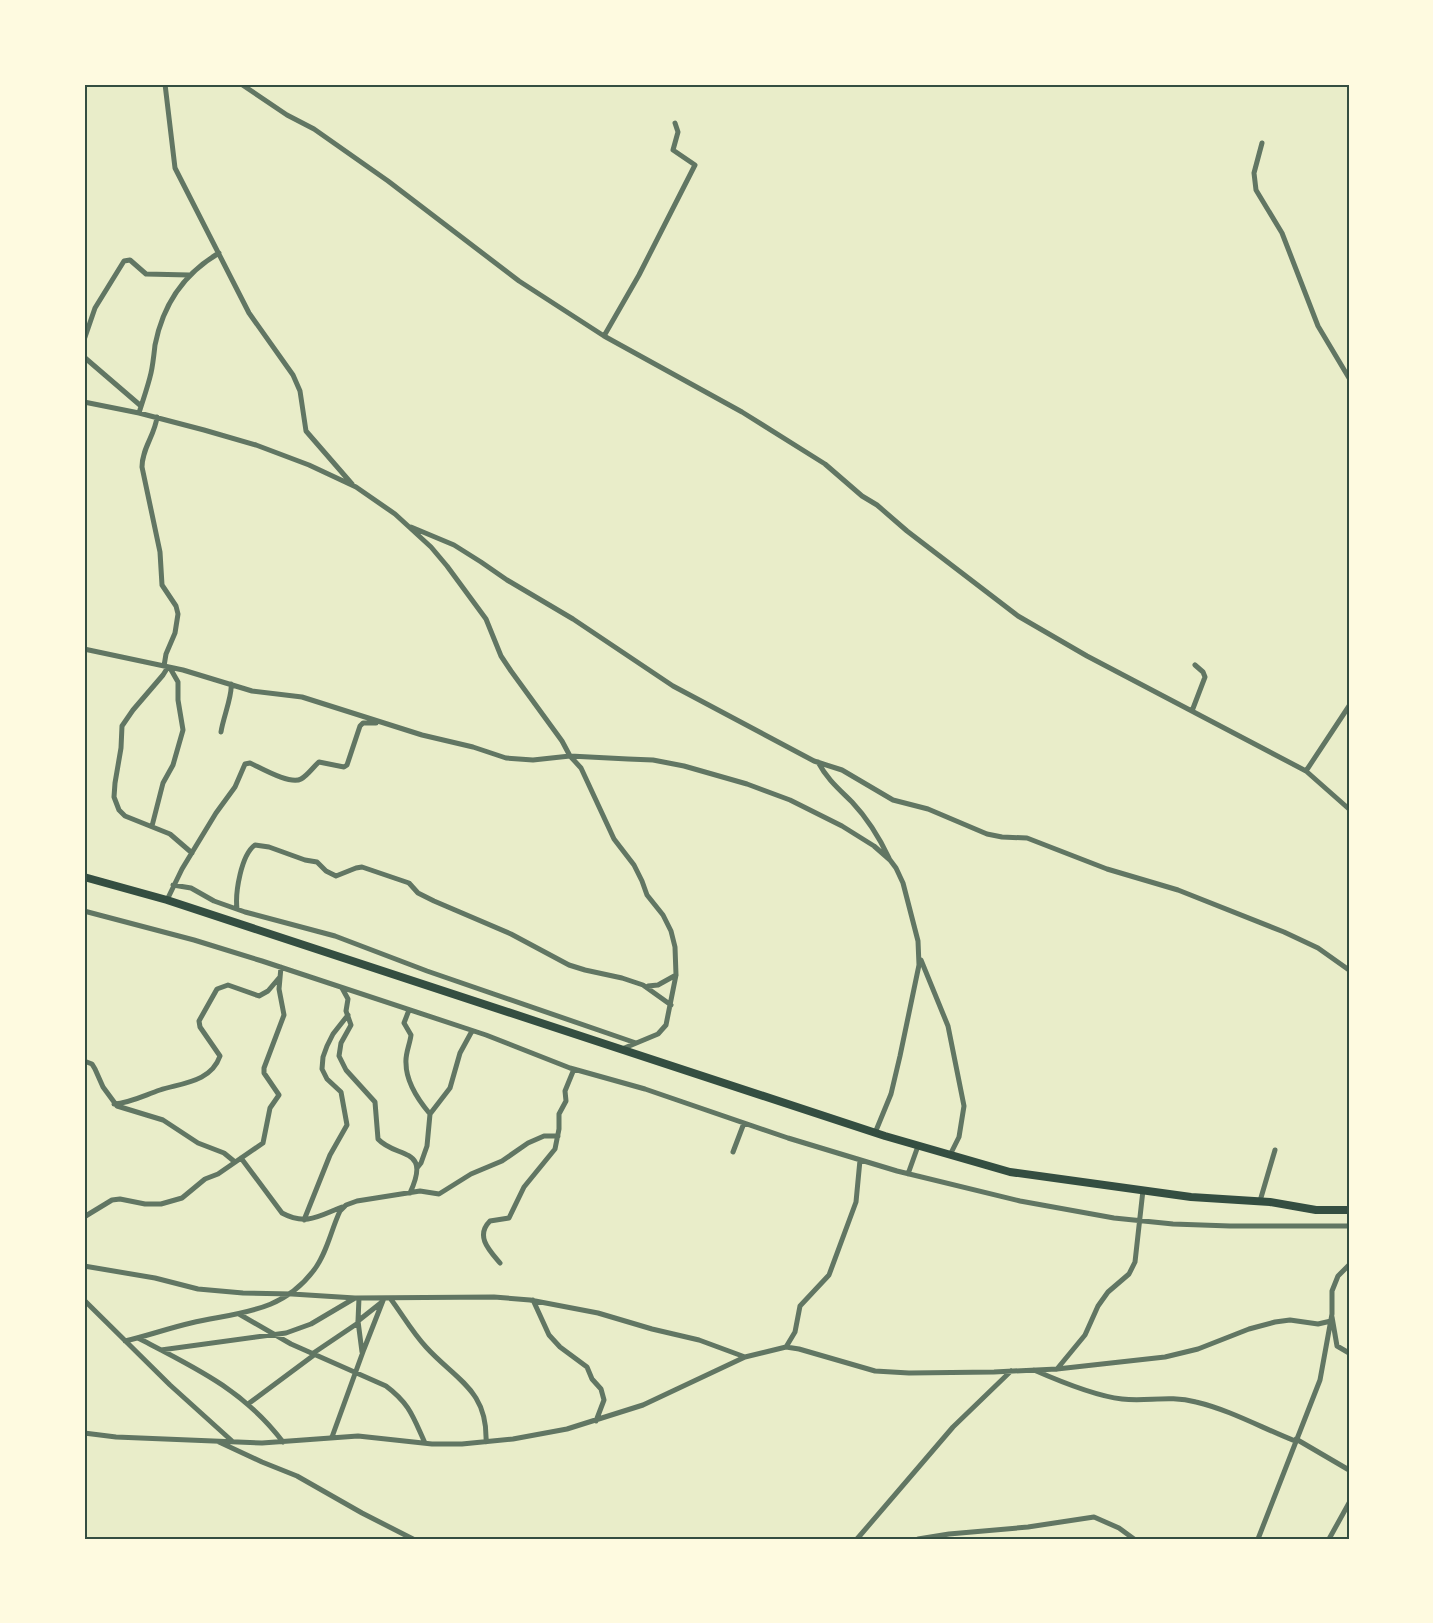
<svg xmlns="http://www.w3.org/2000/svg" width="1433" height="1623" viewBox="0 0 1433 1623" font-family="'IBM Plex Sans',sans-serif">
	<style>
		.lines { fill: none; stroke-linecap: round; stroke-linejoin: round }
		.minor { stroke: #617663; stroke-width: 5 }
		.trunk { stroke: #344e41; stroke-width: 8 }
		.neatline { fill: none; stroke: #344e41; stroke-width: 2 }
	</style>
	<rect width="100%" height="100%" fill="#e9edc9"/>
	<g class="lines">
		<!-- minor -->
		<path class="minor" d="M165,84L175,168L249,313L293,375L300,391L306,431L352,484
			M241,84L287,115L314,129L388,181L519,281L604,336L742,412L825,464L862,496L877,505L907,531L1018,616L1087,656L1306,771L1349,809
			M1262,143L1254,173L1256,190L1282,233L1318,326L1349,378
			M604,336L639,275L695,165L673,150L678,132L675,123
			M84,340L95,308L124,261L130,260L146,274L189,275
			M84,357L141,406
			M84,402L139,413L204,430L256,445L309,465L356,487L395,514L431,547L447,566L486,619L501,656L511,671L562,741L570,756L581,768L614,839L634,865L642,881L647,895L663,915L671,931L675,947L676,975L666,1025L658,1034L622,1049
			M139,413C143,400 148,386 151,373C153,364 154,354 155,345C163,304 183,274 219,253
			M157,417C155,435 142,448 142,467L160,552L162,585L176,606L178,614L175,633L166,654L164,666
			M411,527L454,545L481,562L507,580L573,619L673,686L814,761L842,770L893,800L928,809L987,834L1002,837L1027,838L1107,869L1178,890L1284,932L1318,948L1349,970
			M84,649L183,670L252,691L302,697L422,735L473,747L506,758L533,760L570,756L628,759L653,760L684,766L747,784L790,800L842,826L874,846L890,860L896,868L903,883L918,941L919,965L900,1056L891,1094L875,1133
			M168,667L163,675L133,710L122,726L121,748L115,783L114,797L119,810L125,816L170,834L192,853
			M1192,711L1205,677L1203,672L1195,665
			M221,732C223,718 233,694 231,684
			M818,762C827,779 839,789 852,802C867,818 880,839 889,858
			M1306,771L1349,706
			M152,826L163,783L173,765L183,730L178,700V682L170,668
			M173,885L191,888L214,901L245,912L335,936L427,971L636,1043
			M167,900L182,869L216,813L235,787L245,764L250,763C261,768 290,785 301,779C308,775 313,767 319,762L344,767L347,765L360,726L363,723H376
			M237,909C235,893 241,855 255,845L269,847L305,860L317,862L326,871L336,876L356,868L362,867L409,883L418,893L434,901L511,934L569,965L585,970L622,978L643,985L671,1005
			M84,911L194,940L262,961L486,1035L570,1068L645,1089L788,1138L897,1171L1020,1201L1114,1218L1173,1224L1230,1226H1349
			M921,960L948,1026L964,1106L959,1137L950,1155
			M648,986L658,985L676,975
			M342,988L348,999L346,1011L351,1025L341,1043L339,1056L346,1070L375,1102L378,1139C396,1159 432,1146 410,1193
			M409,1010L404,1023L411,1035C410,1044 405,1054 406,1063C406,1081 419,1101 430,1114
			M84,1061L92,1064L95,1069L103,1087L117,1106L163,1120L198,1143L224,1153L235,1162
			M114,1104C130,1103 145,1095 160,1090C182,1083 211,1082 220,1056L200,1027L199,1021L217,989L228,985L259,996L268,991L279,978
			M733,1152L744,1123
			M241,1158L282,1213C306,1226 319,1216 342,1207
			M417,1168L421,1163L427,1146L430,1114L450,1088L460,1053L472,1031
			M908,1174L918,1146
			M1260,1201L1275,1150
			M84,1217L112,1200L120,1199L145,1204H161L182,1198L205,1179L218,1174L263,1143L270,1108L279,1095L264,1073V1068L284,1015L279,989L281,967
			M304,1220L330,1155L347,1125L341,1092L327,1079L322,1069L323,1057L327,1046L333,1034L348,1015
			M500,1263C489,1250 475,1236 490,1221L509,1218L524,1187L555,1149L559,1129V1114L566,1101L565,1091L574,1069
			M84,1266L155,1278L198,1289L243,1293L292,1294L355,1298L494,1297L530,1300L598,1313L652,1329L699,1340L745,1357
			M359,1298L358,1321L362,1352
			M390,1298C402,1314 412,1332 426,1347C456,1380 488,1390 486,1442
			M84,1300L170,1385L232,1441
			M533,1300L549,1335L560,1347L587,1367L592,1379L601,1389L604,1400L596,1421
			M239,1314L291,1344L386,1386C410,1404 413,1417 425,1443
			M1332,1317L1337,1346L1349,1353
			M358,1321L382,1302
			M138,1338C194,1367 244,1390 283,1442
			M125,1341C147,1336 169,1328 191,1323C239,1312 282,1313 314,1270C327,1253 331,1230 340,1211L346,1205L357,1201L420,1191L439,1194L471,1174L502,1161L528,1143L544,1136H558
			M786,1347L795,1332L800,1306L829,1275L856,1202L860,1160
			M161,1350L286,1333L311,1324L355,1298
			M312,1354L358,1323
			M1057,1369L1085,1335L1098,1306L1108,1292L1129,1274L1135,1262L1143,1190
			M1034,1370C1059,1381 1095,1396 1122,1399C1147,1402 1169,1395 1196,1402C1230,1410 1262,1428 1295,1441
			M248,1404L314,1355
			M84,1433L116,1437L262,1443L358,1436L432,1444H462L513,1439L567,1429L643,1405L745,1357L786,1347L799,1349L875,1371L909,1373L994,1372L1057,1369L1165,1357L1198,1349L1249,1329L1275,1322L1290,1320L1318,1324L1331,1321
			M332,1437L364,1349L384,1298
			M1296,1439L1349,1470
			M219,1442L262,1462L297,1476L362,1513L413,1539
			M857,1539L953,1427L1011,1371
			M918,1539L949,1534L1028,1527L1094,1517L1119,1528L1134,1539
			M1258,1539L1320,1380L1332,1314V1291L1338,1276L1349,1265
			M1329,1539L1349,1503"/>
		<!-- trunk -->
		<path class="trunk" d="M84,877L167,900L885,1136L1010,1172L1191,1197L1270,1202L1316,1210H1349"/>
	</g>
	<!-- border -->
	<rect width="1433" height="1623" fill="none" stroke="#fefae0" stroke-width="171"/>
	<rect x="86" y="86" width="1262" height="1452" class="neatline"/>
</svg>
